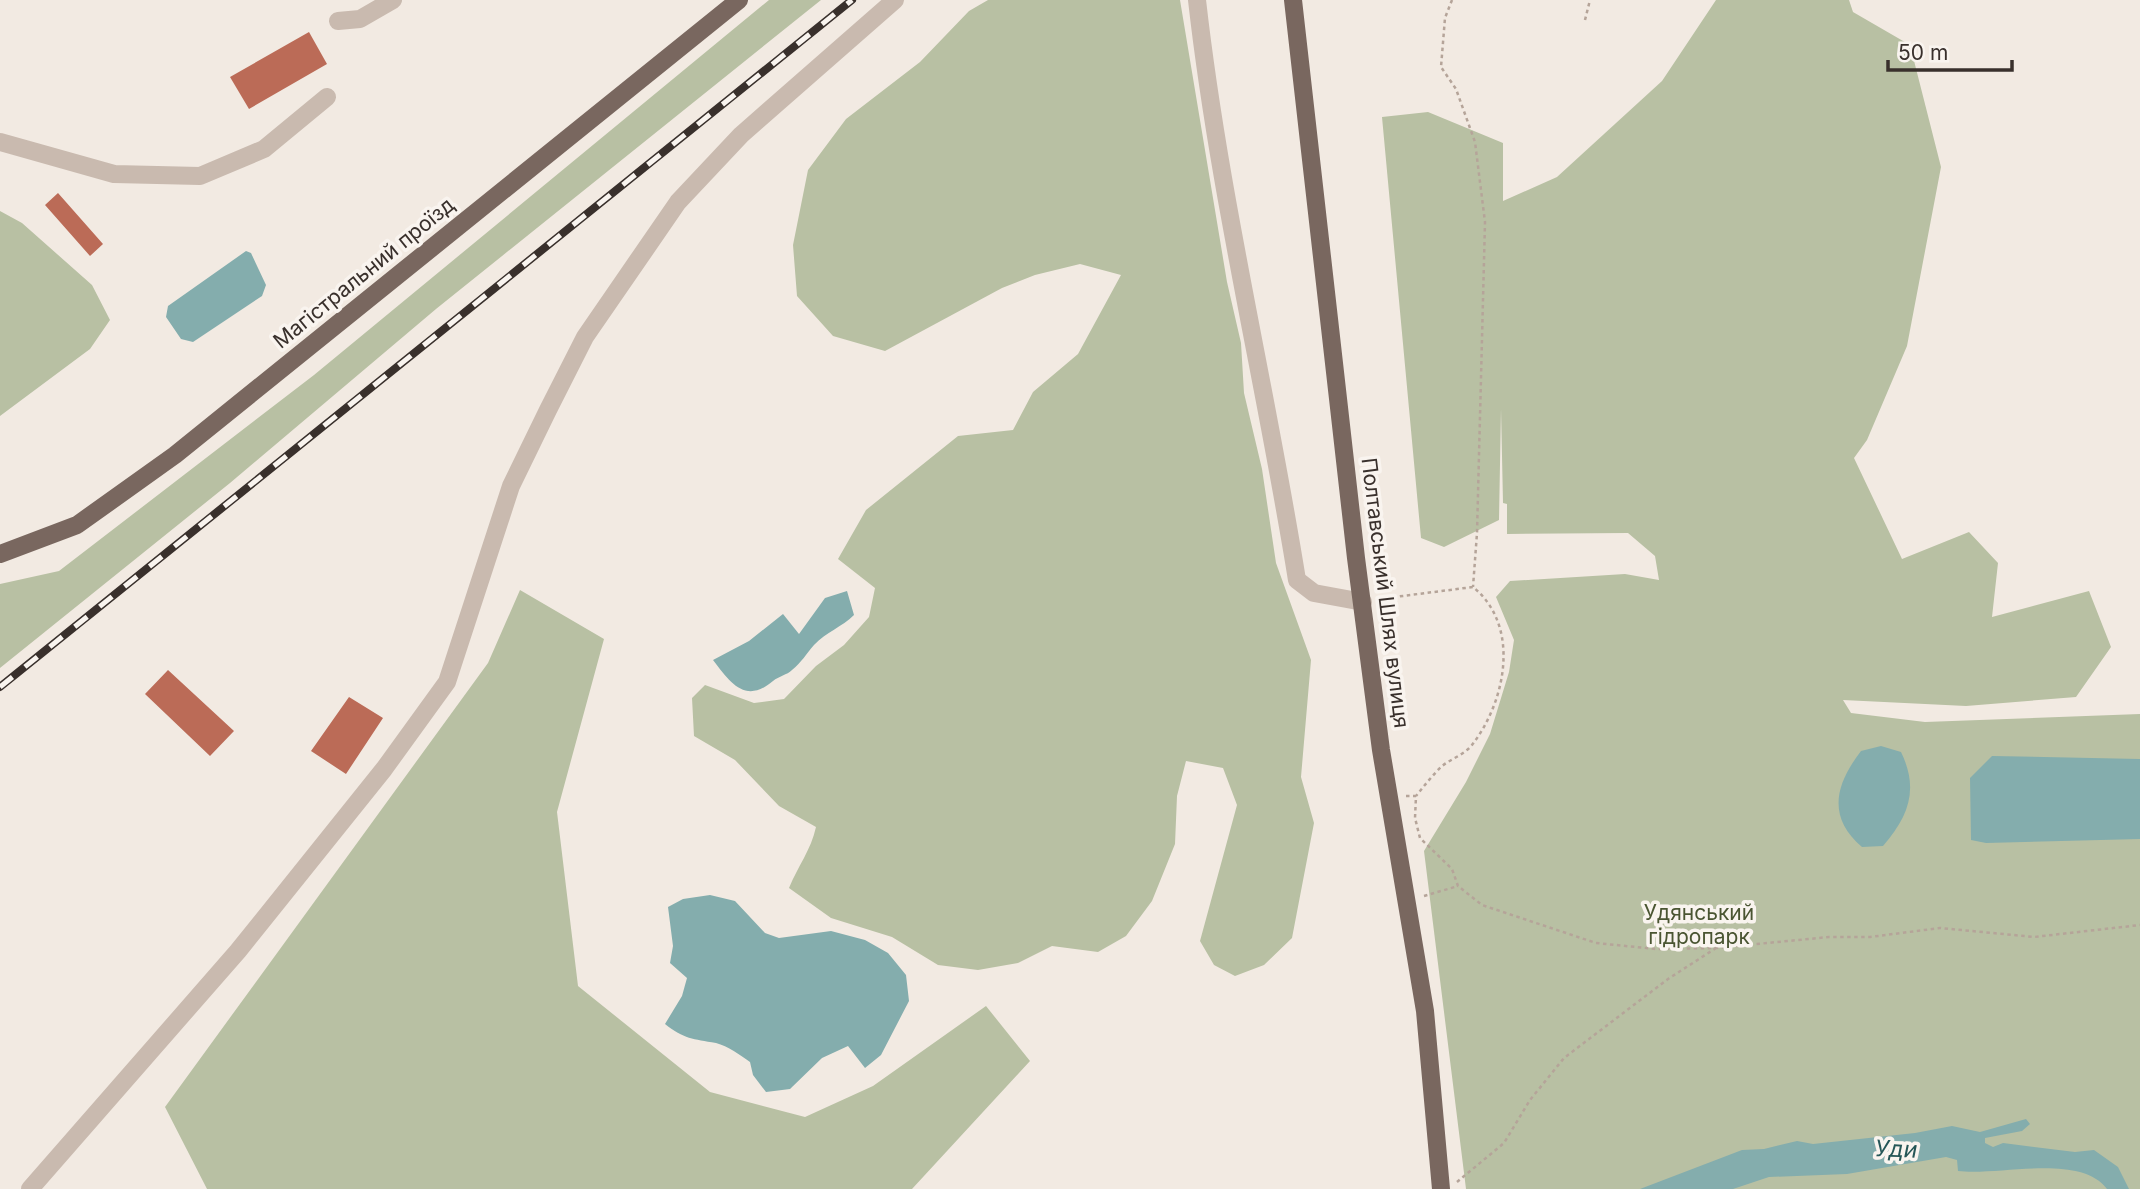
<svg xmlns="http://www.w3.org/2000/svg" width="2140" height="1189" viewBox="0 0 2140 1189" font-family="Inter,sans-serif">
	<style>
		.green { fill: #b8c0a3 }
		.water { fill: #84adad }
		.building { fill: #bb6b57 }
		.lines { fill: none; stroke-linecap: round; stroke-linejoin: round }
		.path { stroke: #b5a499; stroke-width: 2.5; stroke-dasharray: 3.5 3.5; stroke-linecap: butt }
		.minor { stroke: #c9baaf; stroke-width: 18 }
		.major { stroke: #79675f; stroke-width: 18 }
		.rail-casing { stroke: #39302c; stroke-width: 8 }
		.rail { stroke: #f9f4ef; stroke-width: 5; stroke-dasharray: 16; stroke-linecap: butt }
		.labels { text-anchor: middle; stroke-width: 7; stroke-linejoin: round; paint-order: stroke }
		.street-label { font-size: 21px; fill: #39302c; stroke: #f9f4ef }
		.park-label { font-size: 21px; fill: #4a5532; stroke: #f9f4ef }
		.water-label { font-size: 23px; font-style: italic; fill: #255657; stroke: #f9f4ef }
	</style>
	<rect width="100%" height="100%" fill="#f2eae2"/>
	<!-- green -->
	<path class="green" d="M769,0H821L436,309L230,483L0,668V584L59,571L314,375Z
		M988,0H1180L1227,282L1241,343L1244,393L1262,469L1276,563L1311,660L1301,777L1314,823L1292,938L1264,965L1235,976L1214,965L1200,941L1237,805L1223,768L1186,761L1177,796L1175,844L1152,901L1126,936L1098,952L1052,946L1018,963L978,970L938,965L892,937L831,918L789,888C798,866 811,850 816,827L779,806L735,760L694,736L692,698L705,685L754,703L784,699L816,666L844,645L869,617L875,588L838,559L866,510L958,436L1013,430L1033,392L1078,354L1121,275L1080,264L1035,275L1002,288L885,351L833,336L797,296L793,245L808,170L846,119L920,62L969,11Z
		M1716,0H1849L1853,12L1910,45L1941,167L1907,346L1867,440L1854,458L1902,559L1969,532L1998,563L1992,617L2089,591L2111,647L2076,697L1966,706L1843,700L1851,713L1925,722L2140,714V1189H1466L1424,851L1466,782L1490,734L1509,672L1514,640L1496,597L1510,581L1625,574L1659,580L1655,556L1628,533L1507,534V504L1503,503L1501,409L1499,520L1444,547L1421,538L1382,117L1428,112L1503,143V201L1557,177L1662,81Z
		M0,211L22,223L92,285L110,320L90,349L0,416Z
		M520,590L604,639L557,812L578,986L710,1092L805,1117L873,1086L986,1006L1030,1061L912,1189H207L165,1107L488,663Z"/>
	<!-- water -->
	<path class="water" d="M246,251L251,253L266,285L262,296L193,342L181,339L166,317L168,306Z
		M847,591L854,615C842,627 826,632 814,645C807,653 801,663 792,670C787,675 779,676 773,681C746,704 731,684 713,660L749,641L783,614L799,634L825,598Z
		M1881,746L1901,752C1919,789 1909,816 1883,846L1862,847C1827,817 1835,785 1861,751Z
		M1992,756L2140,759V839L1986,843L1971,840L1970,778Z
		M710,895L735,901L765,933L779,938L831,931L865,940L888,953L906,975L909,1001L881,1055L865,1068L848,1046L822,1058L790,1089L766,1092L753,1075L750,1062C740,1055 728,1046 716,1043C693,1039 684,1039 665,1024L682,996L687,978L670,963L673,946L668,907L683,899Z
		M2026,1119L2030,1124L2022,1131L1985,1138V1143L1993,1147L2003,1143L2075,1152L2094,1150L2118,1167L2129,1189H2107C2080,1153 2000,1176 1958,1171L1957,1160L1946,1157L1847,1174L1769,1177L1733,1189H1640L1742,1150L1764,1149L1797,1141L1813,1144L1915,1133L1952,1126L1980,1132Z"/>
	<!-- building -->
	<path class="building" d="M309,32L327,64L249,109L230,77Z
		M58,193L103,244L90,256L45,205Z
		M168,670L234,731L210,756L145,694Z
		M349,697L383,718L346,774L311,751Z"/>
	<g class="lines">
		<!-- path -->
		<path class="path" d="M1452,0L1445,18L1441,67L1456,89L1475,142L1485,222L1477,533L1473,587
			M1585,20L1590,0
			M1379,599L1473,587C1521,626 1506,701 1472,745C1464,755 1450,759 1441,767C1432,776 1424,786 1416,796
			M1406,796H1416L1415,818L1420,838L1452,869L1458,886L1482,905L1596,943L1656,949L1716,948L1829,937H1870L1940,928L2034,937L2140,925
			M1424,896L1458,886
			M1457,1182L1504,1143L1530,1100L1564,1058L1668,979L1716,948"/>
		<!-- minor -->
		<path class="minor" d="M1197,0C1219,195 1266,386 1297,580L1314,593L1363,602
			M338,21L360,19L393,0
			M0,142L114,174L200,176L264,149L327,97
			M30,1189L238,951L384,769L447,682L511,486L548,410L585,337L678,202L741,135L895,0"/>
		<!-- major -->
		<path class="major" d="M1293,0L1356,558L1381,750L1425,1011L1441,1189
			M0,554L77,525L175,455L739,0"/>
		<defs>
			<path id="rail" d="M0,687L852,0"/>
		</defs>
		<!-- rail casing -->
		<use href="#rail" class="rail-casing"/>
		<!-- rail -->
		<use href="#rail" class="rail"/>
	</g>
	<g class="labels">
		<!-- street labels -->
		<g class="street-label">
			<text transform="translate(364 273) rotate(-39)" y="7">Магістральний проїзд</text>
			<text transform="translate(1385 593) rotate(83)" y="7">Полтавський Шлях вулиця</text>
		</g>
		<!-- park labels -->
		<g class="park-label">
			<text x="1699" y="920">Удянський<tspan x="1699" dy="24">гідропарк</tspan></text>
		</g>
		<!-- water labels -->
		<g class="water-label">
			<text transform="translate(1896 1149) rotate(2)" y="8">Уди</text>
		</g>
	</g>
	<!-- scale -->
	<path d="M1888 60v10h124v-10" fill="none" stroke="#39302c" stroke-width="3.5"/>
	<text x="1898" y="60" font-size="21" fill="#39302c" stroke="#f9f4ef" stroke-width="5" paint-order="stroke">50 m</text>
</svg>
